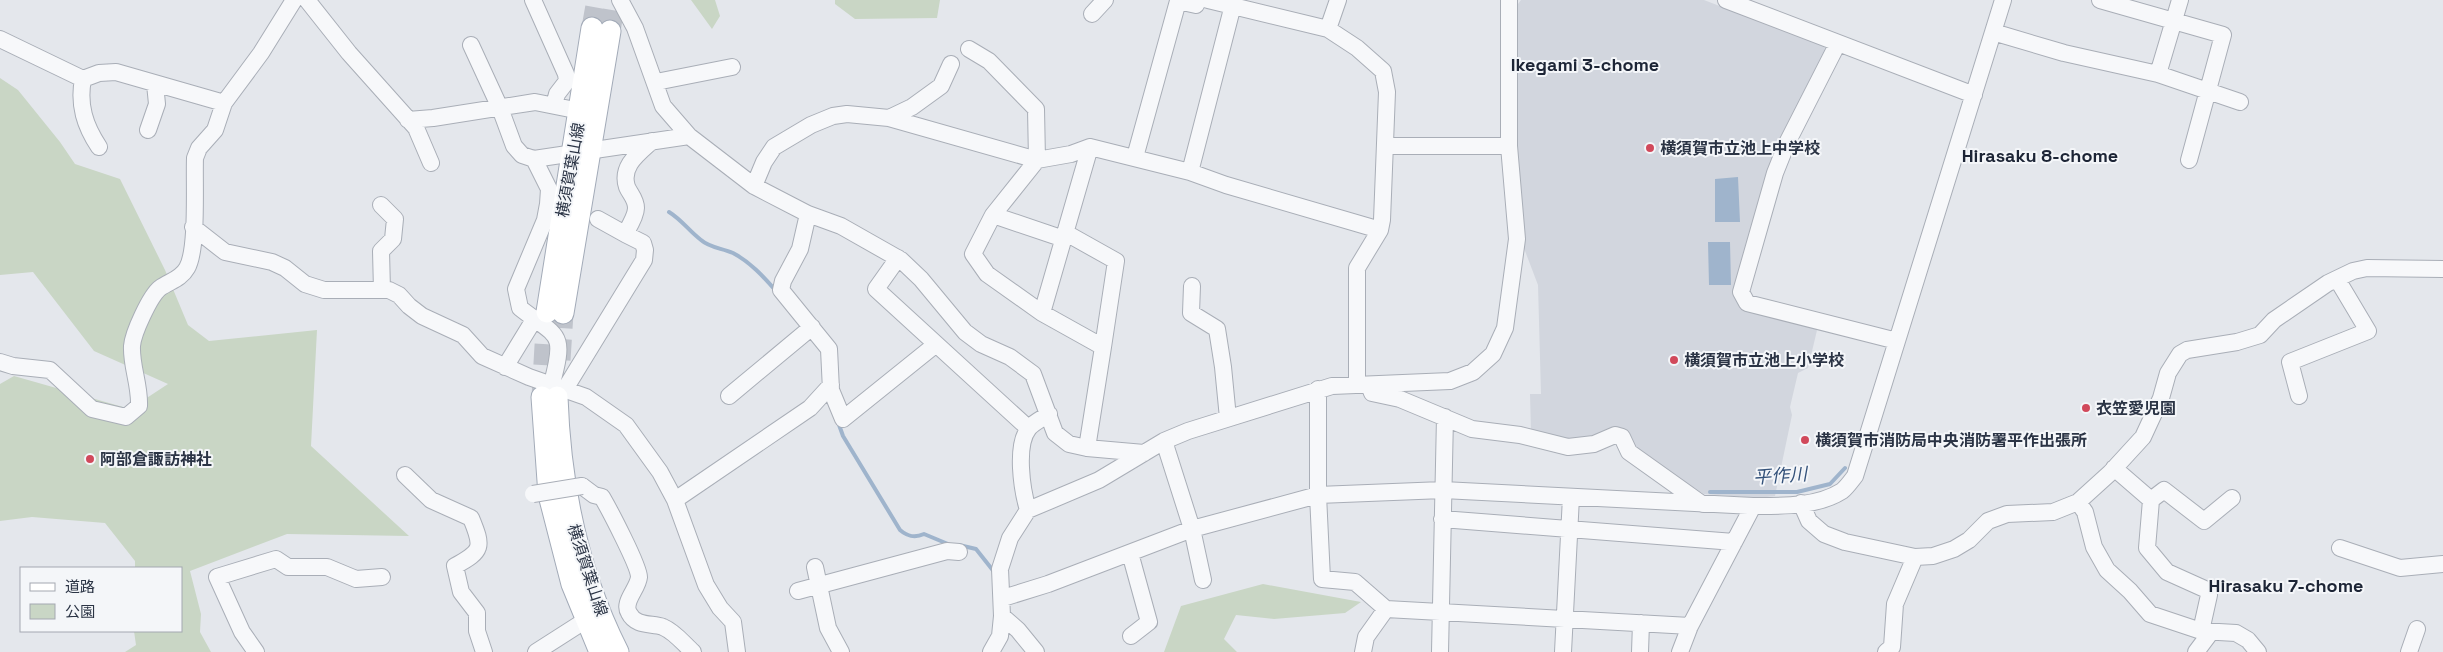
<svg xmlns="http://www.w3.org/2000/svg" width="2443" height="652" viewBox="0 0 2443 652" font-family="'Space Grotesk','Noto Sans JP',sans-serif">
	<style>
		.built { fill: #d2d6de }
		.green { fill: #c9d6c5 }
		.water { fill: #9fb4cc }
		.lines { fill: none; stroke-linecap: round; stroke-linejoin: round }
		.stream { stroke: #9fb4cc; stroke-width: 4 }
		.major-tunnel { stroke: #bfc3cb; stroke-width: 21; stroke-dasharray: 21 11; stroke-linecap: butt }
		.minor-casing { stroke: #a9aeb7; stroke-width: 18 }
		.major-casing { stroke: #a3abb8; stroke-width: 23 }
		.minor { stroke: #f7f8fa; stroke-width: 16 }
		.major { stroke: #fff; stroke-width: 21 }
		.minor-bridge-casing { stroke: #a9aeb7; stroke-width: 18; stroke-linecap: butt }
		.minor-bridge { stroke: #f7f8fa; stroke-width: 16 }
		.poi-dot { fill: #d1495b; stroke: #f4f6f9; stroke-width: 2 }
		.labels { text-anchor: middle; stroke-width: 4; stroke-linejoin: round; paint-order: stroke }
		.poi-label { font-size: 16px; font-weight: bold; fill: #2b3445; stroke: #f4f6f9; text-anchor: start }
		.street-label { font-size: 16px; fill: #2b3445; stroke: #f4f6f9 }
		.neighbourhood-label { font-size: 18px; font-weight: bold; fill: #1d2536; stroke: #f4f6f9 }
		.water-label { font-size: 18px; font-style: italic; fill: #34527a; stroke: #f4f6f9 }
	</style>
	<rect width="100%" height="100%" fill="#e4e7ec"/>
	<!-- built -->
	<path class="built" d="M1521,0H1704L1824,46L1826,52L1736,299L1818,326L1808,368L1798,373L1790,407L1792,415L1775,496L1759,498L1704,494L1650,460L1636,448L1596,436L1575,441L1531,431L1530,394H1541L1538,285L1522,243L1525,233L1515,131V8Z"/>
	<!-- green -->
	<path class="green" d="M691,0H715L720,16L712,29Z
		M835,0H940L937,18L855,19L835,4Z
		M0,78L18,90L60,142L75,164L120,179L165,270L188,325L209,341L317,330L311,446L409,536L287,534L190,571L201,614L200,632L211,652H125L136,645L134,631H181V568H135V561L105,523L32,517L0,521V384L14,376L130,409L168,384L94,351L33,272L0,275Z
		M1263,584L1361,602L1345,613L1274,619L1236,615L1224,639L1237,652H1164L1181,606Z"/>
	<!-- water -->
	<path class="water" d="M1738,177L1740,222H1715V179Z
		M1708,242H1730L1731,285H1709Z"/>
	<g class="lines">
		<!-- stream -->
		<path class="stream" d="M669,212C682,220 689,231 701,240C710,248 722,248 733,253C750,262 763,276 776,291
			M838,422L843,436L900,530C908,537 915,538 924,534L948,544
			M1710,492H1797L1830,484L1845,468
			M959,545L976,549L995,573"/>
		<!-- major-tunnel -->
		<path class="major-tunnel" d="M592,28L597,0
			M610,31L615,0
			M560,360L563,313
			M542,397L547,312"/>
		<defs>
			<path id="minor" d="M307,0L349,53L416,128L431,163
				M533,0L566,74L567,81L557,94L554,105
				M620,0L635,28L663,106L689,136L754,186L808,214L841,226L901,260L921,279L965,332L981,344L1010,357L1033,374L1055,433L1069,444L1087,448L1144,453
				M1208,0L1328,29L1357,48L1383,71L1387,92L1382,220L1380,230L1357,268V385
				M1726,0L1974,95
				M2100,0L2223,35L2189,160
				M1092,14L1105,0
				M1328,29L1338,0
				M1993,32L2064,53L2158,74L2240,102
				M0,39L83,79L99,73L116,72L224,103
				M1838,43L1787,143L1775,173L1741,292L1747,303L1897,341
				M471,45L500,108L514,146L522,155L534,159L549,189L548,204L545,220L516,289L520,308C558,338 566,331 552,383
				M2158,74L2180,0
				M83,79C78,105 85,126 99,147
				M656,82L732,67
				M889,118L912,107L941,86L951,64
				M408,120L433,118L535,102L580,111
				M148,130L157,104L155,84
				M1386,146H1509
				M1135,157L1178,1L1196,5L1198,0
				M534,159L689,136
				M1190,172L1233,5
				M754,186L764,162L774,147L811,125L833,116L847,114L889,118L1037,160L1036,109L989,61L969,49
				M381,205L395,219L393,239L381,251L382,290
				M808,214L800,249L783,281L781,290L829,349L831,390L843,419L935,345
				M993,215L1064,239
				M598,219L625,234C629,227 636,216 636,208C636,199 630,194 627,187C620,166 639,153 652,141
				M193,227L225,252L272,262L285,268L305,284L324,290H389L399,295L409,306L422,316L463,335L482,356L529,377L586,397L626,425L660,472L675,500L706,585L720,608L733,622L737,652
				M1066,233L1116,261L1103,347
				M898,258L876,289L1028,428
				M1192,286L1191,313L1217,329L1223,367L1228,418
				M1042,313L1090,147
				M0,362L13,366L50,370L92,409L126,417L139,406C140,385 131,366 132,346C133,333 150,296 160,288C170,281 181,279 187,268C198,249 194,182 195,158L199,148L215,130L224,103L261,53L294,0
				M505,367L535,318
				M1370,388L1372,393L1400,399L1472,429L1520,435L1568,447L1594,444L1615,435L1622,437L1629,452L1702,504
				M565,389L644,260L645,250L643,243L625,234
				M1318,389V495L1322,579L1355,582L1386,609L1690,626
				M729,396L812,327
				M2299,396L2290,362L2368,331L2337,279
				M1164,441L1192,529L1203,580
				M1087,448L1103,347L1042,313L987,274L973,254L993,215L1037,160L1071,154L1090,147L1190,172L1226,185L1380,230
				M2114,468L2151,500L2147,548L2167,572L2207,590L2209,595L2201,631
				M405,475L431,500L471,518C483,547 483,551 455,566L461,592L477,613V631L484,652
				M582,486L594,495L602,497C609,509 639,566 639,577C638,589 622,602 629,613C636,627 652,623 663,627C675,632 684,644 693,652
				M675,500L810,408L831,385
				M2151,500L2164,490L2204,521L2232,498
				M2078,502L2085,512L2094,547L2107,570L2130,591L2150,614L2201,631L2236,633L2248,640L2258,652
				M1801,503L1809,521L1824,534L1845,542L1915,557L1933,556L1954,549L1969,540L1988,521L2007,514L2053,512L2078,502L2110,473L2143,437L2161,398L2168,373L2180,354L2187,350L2237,342L2260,335L2274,320L2328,283L2353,271L2367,268L2443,269
				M1028,510C1022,490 1015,445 1029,428C1033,423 1043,418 1049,414
				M1442,519L1734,542
				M2340,548L2400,568L2443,564
				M1130,553L1149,622L1131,636
				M815,567L828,628L841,652
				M798,591L947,551L959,552
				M1003,598L1048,584L1192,529L1318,495L1443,490L1753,506C1781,506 1817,507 1842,491C1847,487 1851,481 1855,476L2003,0
				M1002,616L1018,630L1036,652
				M256,652L242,632L217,577L276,559L288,567H327L356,579L382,577
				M536,652L586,620
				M991,652L1000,636L1002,616L1000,569L1010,538L1028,510L1099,480L1164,441L1188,431L1332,386L1450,381L1473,372L1493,354L1505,328L1517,239L1509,146V0
				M1363,652L1366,637L1386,609
				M1440,652L1445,417
				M1563,652L1571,497
				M1640,652L1641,623
				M1680,652L1690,626L1753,506
				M1886,652L1892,647L1895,604L1915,557
				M2196,652L2211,632
				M2409,652L2417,629"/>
			<path id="major" d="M547,312L592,28
				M563,313L610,31
				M542,397L549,495L572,584L600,652
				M557,397C560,485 578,573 618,652"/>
		</defs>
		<!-- minor casing -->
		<use href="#minor" class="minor-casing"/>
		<!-- major casing -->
		<use href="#major" class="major-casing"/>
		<!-- minor -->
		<use href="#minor" class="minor"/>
		<!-- major -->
		<use href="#major" class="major"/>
		<defs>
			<path id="minor-bridge" d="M533,494L582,486"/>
		</defs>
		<!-- minor-bridge casing -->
		<use href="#minor-bridge" class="minor-bridge-casing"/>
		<!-- minor-bridge -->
		<use href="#minor-bridge" class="minor-bridge"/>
	</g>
	<!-- markers -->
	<g class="poi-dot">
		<circle cx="1650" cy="148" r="5"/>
		<circle cx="1674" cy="360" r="5"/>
		<circle cx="2086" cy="408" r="5"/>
		<circle cx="1805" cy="440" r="5"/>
		<circle cx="90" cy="459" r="5"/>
	</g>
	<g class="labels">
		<!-- poi labels -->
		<g class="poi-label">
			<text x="1660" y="154">横須賀市立池上中学校</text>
			<text x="1684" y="366">横須賀市立池上小学校</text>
			<text x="2096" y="414">衣笠愛児園</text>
			<text x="1815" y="446">横須賀市消防局中央消防署平作出張所</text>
			<text x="100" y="465">阿部倉諏訪神社</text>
		</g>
		<!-- street labels -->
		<g class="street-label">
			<text transform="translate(570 170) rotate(-80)" y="6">横須賀葉山線</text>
			<text transform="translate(588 570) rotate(72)" y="6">横須賀葉山線</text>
		</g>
		<!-- neighbourhood labels -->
		<g class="neighbourhood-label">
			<text x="1585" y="71">Ikegami 3-chome</text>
			<text x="2040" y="162">Hirasaku 8-chome</text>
			<text x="2286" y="592">Hirasaku 7-chome</text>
		</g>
		<!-- water labels -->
		<g class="water-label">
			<text transform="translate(1780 476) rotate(-4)" y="6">平作川</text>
		</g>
	</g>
	<!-- legend -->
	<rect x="20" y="567" width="162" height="65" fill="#f4f6f9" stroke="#a4a8b1"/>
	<rect x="30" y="583" width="25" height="8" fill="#ffffff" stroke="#a4a8b1"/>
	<text x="65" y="592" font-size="15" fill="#2b3445">道路</text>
	<rect x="30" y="604" width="25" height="15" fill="#c9d6c5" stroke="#a4a8b1"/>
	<text x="65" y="617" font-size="15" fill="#2b3445">公園</text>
</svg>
